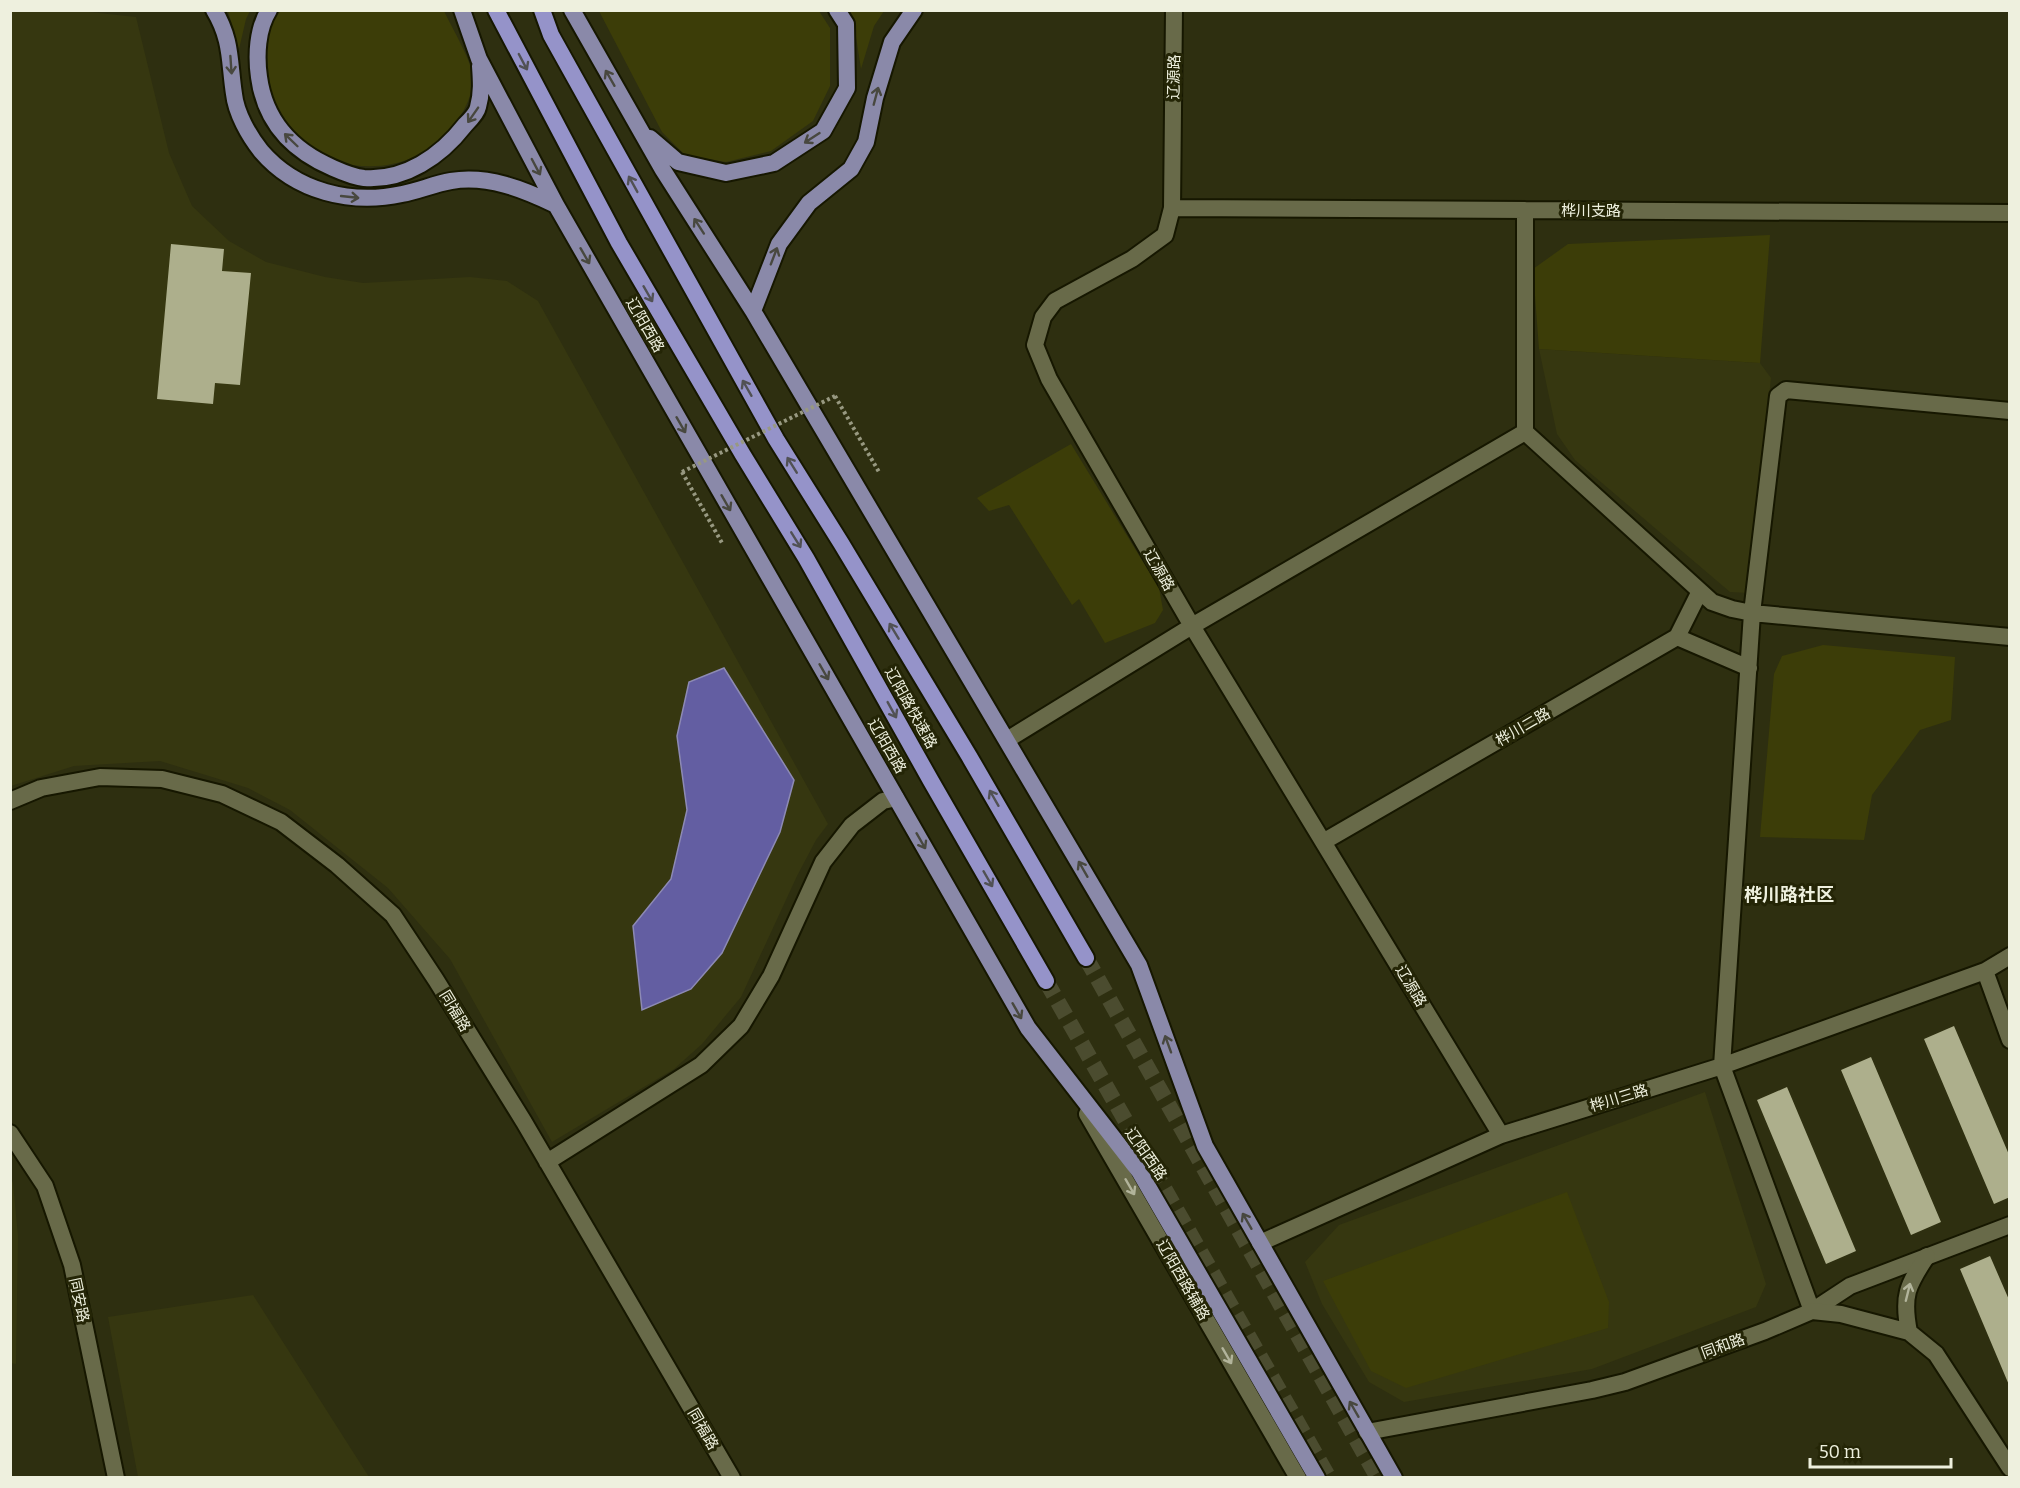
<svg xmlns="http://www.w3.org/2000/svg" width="2020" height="1488" viewBox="0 0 2020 1488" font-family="Bitter,'Noto Sans SC',serif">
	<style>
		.built { fill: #363710 }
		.green { fill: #3c3d08 }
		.water { fill: #635ea2; stroke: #8d8ab4; stroke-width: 1.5 }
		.building { fill: #adaf8c }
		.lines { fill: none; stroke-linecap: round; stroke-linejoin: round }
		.trunk-tunnel { stroke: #4b4c2f; stroke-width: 16; stroke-dasharray: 16 8; stroke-linecap: butt }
		.minor-casing { stroke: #161700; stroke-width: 20 }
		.tertiary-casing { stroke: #161700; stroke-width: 20 }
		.secondary-casing { stroke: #161700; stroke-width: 20 }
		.primary-casing { stroke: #161700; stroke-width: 20 }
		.trunk-casing { stroke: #161700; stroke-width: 20 }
		.path { stroke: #989981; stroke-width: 4; stroke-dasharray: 3 3; stroke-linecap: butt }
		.minor { stroke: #686a49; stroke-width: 16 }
		.tertiary { stroke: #686a49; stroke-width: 16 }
		.secondary { stroke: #686a49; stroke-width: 16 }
		.primary { stroke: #8a89a9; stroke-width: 16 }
		.trunk { stroke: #9593c9; stroke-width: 16 }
		.path-bridge { stroke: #989981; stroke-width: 4; stroke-dasharray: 3 3; stroke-linecap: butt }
		.oneway { stroke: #515154 }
		.oneway2 { stroke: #48483f }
		.oneway3 { stroke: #b2b49b }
		.labels { text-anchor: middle; stroke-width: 6; stroke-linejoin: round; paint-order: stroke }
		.street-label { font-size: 15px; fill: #eef0de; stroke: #242506 }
		.quarter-label { font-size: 18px; font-weight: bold; fill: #eef0de; stroke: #242506 }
	</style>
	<rect width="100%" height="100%" fill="#2e2f10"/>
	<!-- built -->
	<path class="built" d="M71,10L136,17L169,153L192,206L229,241L266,262L325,277L363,283L470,277L507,281L538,301L828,824L816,840L797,876L741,997L702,1044L674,1069L552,1142L450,959L388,888L290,810L248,788L160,761L74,766L11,786V11Z
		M1539,349L1760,363L1771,378L1749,593L1730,592L1575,460L1557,434Z
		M1705,1092L1766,1284L1756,1307L1592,1369L1404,1402L1369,1382L1322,1304L1305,1262L1339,1225Z
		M10,1176L13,1183L18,1236L16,1364L10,1363Z
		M253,1295L369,1477H138L108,1317Z"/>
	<!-- green -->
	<path class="green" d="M284,10L444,11C451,26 470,58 472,73C474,95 465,110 453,127C404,189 298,176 271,99C260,68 266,40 277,11Z
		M228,11H250L246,19L239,49Z
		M599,11H819L830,28V86L813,121L771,151L726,162L685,155L662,132Z
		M850,11H884L874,26L861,69L853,18Z
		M1770,235L1760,363L1539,349L1533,269L1568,244Z
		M1071,444L1159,588L1163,610L1155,623L1105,643L1079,599L1072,605L1009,505L989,511L977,498Z
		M1823,645L1955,657L1951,720L1920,730L1872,795L1864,840L1760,837L1774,674L1782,656Z
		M1567,1192L1609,1302L1608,1328L1406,1388L1371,1371L1323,1281Z"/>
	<!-- water -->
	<path class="water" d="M724,668L794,780L780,832L722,953L691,989L642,1010L633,926L671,879L687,810L677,736L689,682Z"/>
	<!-- building -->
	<path class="building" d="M171,244L224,249L222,271L251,273L240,385L215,383L213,404L157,399Z
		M1954,1026L2010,1157V1197L1994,1204L1924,1039Z
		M1871,1057L1941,1222L1911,1235L1841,1070Z
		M1787,1087L1856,1251L1826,1264L1757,1100Z
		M1990,1256L2010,1302L2009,1385L1960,1269Z"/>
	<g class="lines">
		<!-- trunk-tunnel -->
		<path class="trunk-tunnel" d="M1086,958L1378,1478
			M1046,981L1329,1478"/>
		<defs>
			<path id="minor" d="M1174,10L1172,208L1165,235L1132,259L1055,301L1043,317L1035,345L1049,379L1192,626L1501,1135
				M1172,208L2010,213
				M1525,210V432L1712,602L1732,609L1752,613L2010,637
				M2010,411L1786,390L1778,396L1752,613L1722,1066L1812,1311L1850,1286L2010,1225
				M1677,637L1749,668
				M1007,740L1192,626L1525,432
				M10,801L41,788L100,777L162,779L222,794L281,822L337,865L393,915L436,980L524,1122L732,1478
				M1323,842L1677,637L1700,591
				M1985,971L2010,1040
				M547,1162L701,1065L741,1026L771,976L823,862L852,825L883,801L896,798
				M1260,1243L1501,1135L1722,1066L1985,971L2010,956"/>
			<path id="tertiary" d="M10,1133L45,1186L72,1265L116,1478
				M1909,1332C1902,1296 1907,1286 1927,1256
				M1367,1432L1592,1390L1625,1382L1765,1331L1812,1311L1841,1314L1909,1332L1936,1354L2010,1468"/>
			<path id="secondary" d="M1087,1114L1298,1478"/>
			<path id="primary" d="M214,10C232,40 229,61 234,94C236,113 249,136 261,151C296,192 351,205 402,194C418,191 434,184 451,181C488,175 523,189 556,205
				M269,10C257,29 256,56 259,77C265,122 293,151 333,168C342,172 354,177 364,178C405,181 441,156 465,125C470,120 477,113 478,107C482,93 481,80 480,66
				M462,10L479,59L556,205L1028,1028L1139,1171L1317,1478
				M572,10L663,170L753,311L1139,965L1205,1146L1394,1478
				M650,138L678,162L726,173L774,163L823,131L847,88L846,24L837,10
				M753,311L779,244L809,203L851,169L866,142L875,98L892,42L914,10"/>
			<path id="trunk" d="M496,10L619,243L743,455L806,558L931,781L1046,981
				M542,10L551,35L776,439L841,543L969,756L1086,958"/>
		</defs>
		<!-- minor casing -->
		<use href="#minor" class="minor-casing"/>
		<!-- tertiary casing -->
		<use href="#tertiary" class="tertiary-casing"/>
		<!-- secondary casing -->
		<use href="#secondary" class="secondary-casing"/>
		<!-- primary casing -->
		<use href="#primary" class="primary-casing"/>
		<!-- trunk casing -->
		<use href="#trunk" class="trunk-casing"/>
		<!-- path -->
		<path class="path" d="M835,396L879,472
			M682,472L722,543"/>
		<!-- minor -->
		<use href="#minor" class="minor"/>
		<!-- tertiary -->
		<use href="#tertiary" class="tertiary"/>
		<!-- secondary -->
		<use href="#secondary" class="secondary"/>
		<!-- primary -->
		<use href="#primary" class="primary"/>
		<!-- trunk -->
		<use href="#trunk" class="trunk"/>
		<!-- path-bridge -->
		<path class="path-bridge" d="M682,472L835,396"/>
	</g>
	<!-- one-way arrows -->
	<defs><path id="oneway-shaft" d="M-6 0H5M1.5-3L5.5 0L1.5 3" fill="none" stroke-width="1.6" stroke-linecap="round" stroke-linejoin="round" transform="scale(1.5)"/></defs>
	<g class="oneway">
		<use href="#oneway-shaft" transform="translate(523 62) rotate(62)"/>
		<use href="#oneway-shaft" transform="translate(633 184) rotate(-119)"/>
		<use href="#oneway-shaft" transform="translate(648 294) rotate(60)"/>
		<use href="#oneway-shaft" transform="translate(747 388) rotate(-120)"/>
		<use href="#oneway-shaft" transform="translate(792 465) rotate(-122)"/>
		<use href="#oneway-shaft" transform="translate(796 540) rotate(58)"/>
		<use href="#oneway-shaft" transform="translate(894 631) rotate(-121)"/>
		<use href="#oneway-shaft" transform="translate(892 710) rotate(61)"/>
		<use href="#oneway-shaft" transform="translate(994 798) rotate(-120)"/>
		<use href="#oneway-shaft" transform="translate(988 879) rotate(60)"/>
	</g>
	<g class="oneway2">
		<use href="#oneway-shaft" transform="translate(231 65) rotate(86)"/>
		<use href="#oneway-shaft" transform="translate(610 78) rotate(-120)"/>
		<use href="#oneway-shaft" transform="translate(876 96) rotate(-75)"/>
		<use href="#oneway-shaft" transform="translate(473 115) rotate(125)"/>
		<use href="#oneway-shaft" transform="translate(812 138) rotate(147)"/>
		<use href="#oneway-shaft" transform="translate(291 140) rotate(-136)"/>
		<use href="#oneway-shaft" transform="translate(536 167) rotate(62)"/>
		<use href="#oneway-shaft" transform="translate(350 197) rotate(6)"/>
		<use href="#oneway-shaft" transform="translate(699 226) rotate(-123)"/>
		<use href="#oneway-shaft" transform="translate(585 256) rotate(60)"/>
		<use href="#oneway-shaft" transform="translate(774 256) rotate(-69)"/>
		<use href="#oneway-shaft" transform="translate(681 425) rotate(60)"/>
		<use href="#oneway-shaft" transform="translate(726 503) rotate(60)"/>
		<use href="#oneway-shaft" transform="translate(824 672) rotate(60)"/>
		<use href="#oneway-shaft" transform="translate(921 841) rotate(60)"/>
		<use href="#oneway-shaft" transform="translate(1083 869) rotate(-120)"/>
		<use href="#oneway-shaft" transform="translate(1017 1011) rotate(60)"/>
		<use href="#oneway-shaft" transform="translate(1168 1044) rotate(-110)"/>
		<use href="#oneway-shaft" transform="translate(1247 1221) rotate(-120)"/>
		<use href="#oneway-shaft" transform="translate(1354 1409) rotate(-120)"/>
	</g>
	<g class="oneway3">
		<use href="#oneway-shaft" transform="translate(1130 1187) rotate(60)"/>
		<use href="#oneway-shaft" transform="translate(1908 1292) rotate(-76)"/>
		<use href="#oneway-shaft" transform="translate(1227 1356) rotate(60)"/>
	</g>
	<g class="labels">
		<!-- street labels -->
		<g class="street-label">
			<text transform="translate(1174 77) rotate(-89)" y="5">辽源路</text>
			<text x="1591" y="216">桦川支路</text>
			<text transform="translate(645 325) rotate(60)" y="5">辽阳西路</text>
			<text transform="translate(1159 570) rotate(60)" y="5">辽源路</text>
			<text transform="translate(911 708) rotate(61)" y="5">辽阳路快速路</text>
			<text transform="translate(1523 727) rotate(-30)" y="5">桦川二路</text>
			<text transform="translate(887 746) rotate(60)" y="5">辽阳西路</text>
			<text transform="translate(1411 986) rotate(59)" y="5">辽源路</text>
			<text transform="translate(455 1011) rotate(59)" y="5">同福路</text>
			<text transform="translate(1619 1098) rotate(-17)" y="5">桦川三路</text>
			<text transform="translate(1146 1154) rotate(55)" y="5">辽阳西路</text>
			<text transform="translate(1183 1280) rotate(60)" y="5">辽阳西路辅路</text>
			<text transform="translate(79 1300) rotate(78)" y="5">同安路</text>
			<text transform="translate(1723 1346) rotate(-20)" y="5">同和路</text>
			<text transform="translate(703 1429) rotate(60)" y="5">同福路</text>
		</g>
		<!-- quarter labels -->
		<g class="quarter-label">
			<text x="1789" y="901">桦川路社区</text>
		</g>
	</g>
	<!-- border -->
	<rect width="2020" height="1488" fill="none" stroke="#eef0de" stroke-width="24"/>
	<!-- scale -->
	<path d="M1810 1458v9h141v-9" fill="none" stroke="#eef0de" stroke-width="3"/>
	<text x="1819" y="1458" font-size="18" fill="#eef0de" stroke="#242506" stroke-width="4.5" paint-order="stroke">50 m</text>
</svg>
